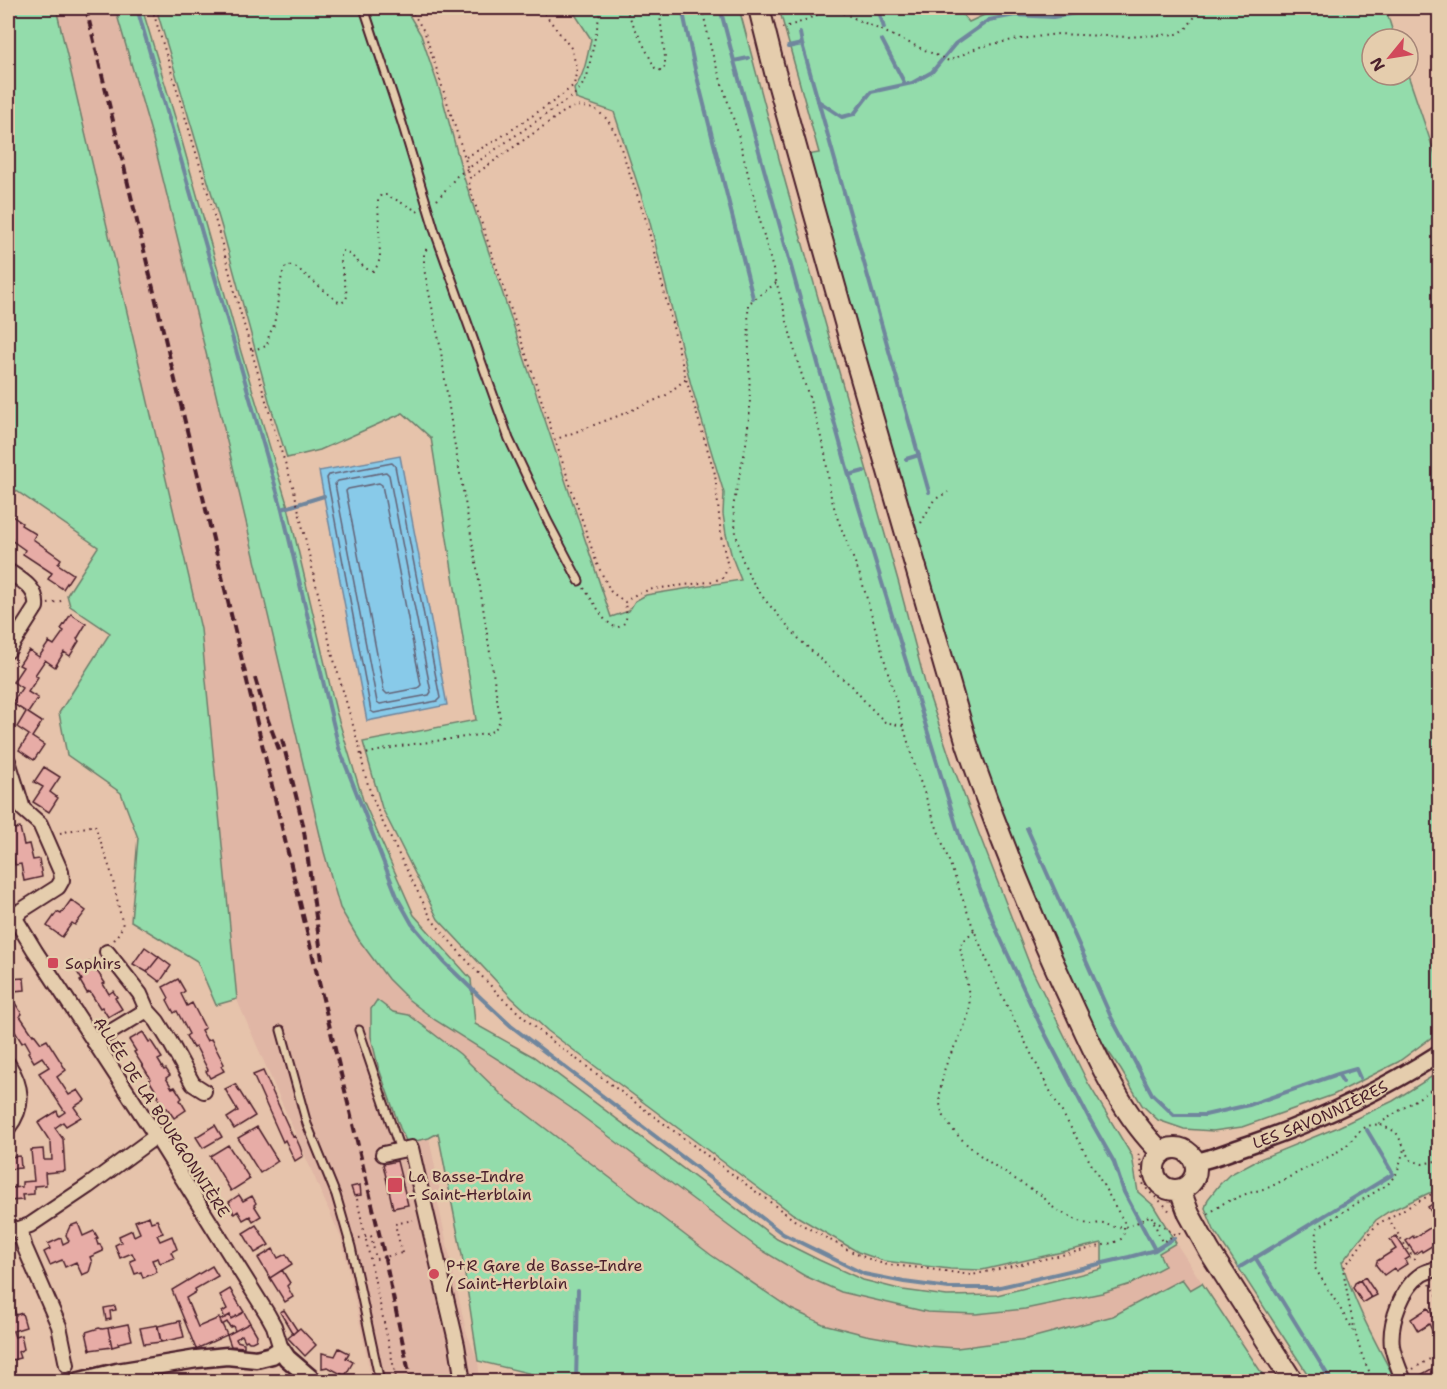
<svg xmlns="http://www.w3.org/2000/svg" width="1447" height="1389" viewBox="0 0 1447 1389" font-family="'Shantell Sans',sans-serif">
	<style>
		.built { fill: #e0b6a5 }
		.green { fill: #93dcab; stroke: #6e7e6b; stroke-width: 1.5 }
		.water { fill: #88cae9; stroke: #6f869d; stroke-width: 1.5 }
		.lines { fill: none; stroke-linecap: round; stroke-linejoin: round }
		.shore { stroke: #636377; stroke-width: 1.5 }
		.stream { stroke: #6f869d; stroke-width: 4 }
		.building { fill: #e7aca6; stroke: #4a1f2b; stroke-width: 1.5 }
		.service-casing { stroke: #4a1f2b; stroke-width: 11 }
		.minor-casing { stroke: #4a1f2b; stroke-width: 18 }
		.tertiary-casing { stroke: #4a1f2b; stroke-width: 21 }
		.secondary-casing { stroke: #4a1f2b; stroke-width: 24 }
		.path { stroke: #4a1f2b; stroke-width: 2; stroke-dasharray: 1.5 4.5; stroke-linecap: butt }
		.service { stroke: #e5cdad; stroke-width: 7 }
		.minor { stroke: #e5cdad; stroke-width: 14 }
		.tertiary { stroke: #e5cdad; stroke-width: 16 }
		.secondary { stroke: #e5cdad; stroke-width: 20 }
		.rail { stroke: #4a1f2b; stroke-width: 4; stroke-dasharray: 9 4.5; stroke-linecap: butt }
		.path-bridge { stroke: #4a1f2b; stroke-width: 2; stroke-dasharray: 1.5 4.5; stroke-linecap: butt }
		.poi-dot { fill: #d1495b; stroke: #e5cdad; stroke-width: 2 }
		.labels { text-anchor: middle; stroke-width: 5; stroke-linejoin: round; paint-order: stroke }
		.poi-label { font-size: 16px; fill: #4a1f2b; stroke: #e5cdad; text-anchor: start }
		.street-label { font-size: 16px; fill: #4a1f2b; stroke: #e5cdad }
	</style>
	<rect width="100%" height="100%" fill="#e6c3ab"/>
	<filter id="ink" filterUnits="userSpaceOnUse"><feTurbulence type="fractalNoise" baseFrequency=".0167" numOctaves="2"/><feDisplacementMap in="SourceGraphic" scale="12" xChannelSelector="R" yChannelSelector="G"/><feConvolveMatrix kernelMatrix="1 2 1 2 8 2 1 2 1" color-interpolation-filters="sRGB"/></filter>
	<g filter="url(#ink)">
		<!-- built -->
		<path class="built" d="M56,8H127L409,1000L534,1057L777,1239L819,1260L862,1280L903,1290L947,1296L996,1295L1131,1262L1159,1253L1176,1243L1202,1283L1119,1331L891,1364L405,1099L429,1138L442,1201L438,1203L466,1331L478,1361L480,1381H372L346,1258L341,1238L237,1000L197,961L201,629Z"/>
		<!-- green -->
		<path class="green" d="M8,8H56L201,629L237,999L216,1005L197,961L131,921L138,838L121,793L67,755L59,713L110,633L70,606L67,595L98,547L8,485Z
			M115,8H142L178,127L241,352L288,507L336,711L363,800L414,915L471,979L475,1024L534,1057L777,1239L819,1260L863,1280L903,1290L947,1296L997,1295L1102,1269V1243L982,1270L950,1269L884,1261L858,1252L793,1214L548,1031L512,998L438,919L382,808L363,742L476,720L431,438L403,413L320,450L287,458L270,404L222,228L156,8H405L421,35L443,100L464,178L611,617L629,611L635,601L646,595L741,580L732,557L726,534L723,514L724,493L691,385L649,219L614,112L576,99L574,89C585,74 587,57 591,39L571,8H739L785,181L899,584L925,683L952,764L1031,968L1088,1083L1132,1156L1138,1192L1153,1205L1176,1243L1159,1253L1165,1266L1131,1284L1102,1293L1025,1309L976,1314L927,1312L841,1292L805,1276L758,1248L571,1108L518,1072L435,1020L409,1000L388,979L359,940L340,908L324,852L208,361L153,139Z
			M779,8H957L969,22L999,8H1400L1387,13L1395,39H1372V75H1408L1440,169V1031L1398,1062L1333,1095L1242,1127L1213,1131L1184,1129L1158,1120L1142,1105L1121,1070L1097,1035L1059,955L1032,892L991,787L962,695L841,271L807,155L819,153Z
			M377,1000L393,1012L409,1015L460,1054L503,1096L711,1255L791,1309L823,1324L866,1335L928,1346L957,1348L1027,1339L1113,1316L1182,1279L1190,1290L1202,1283L1267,1381L565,1382L478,1361L462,1255L438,1133L429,1138L407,1143L400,1128L378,1066L371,1037V1009Z
			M1439,1072V1192L1429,1193L1388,1212L1376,1220L1342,1262C1354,1304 1376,1343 1396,1381H1312L1214,1230L1205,1208L1208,1199L1219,1185L1229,1175L1255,1161L1336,1128L1393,1101Z"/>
		<!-- water -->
		<path class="water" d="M400,456L447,705L367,721L319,471Z"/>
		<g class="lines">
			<!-- shore -->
			<path class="shore" d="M392,463L395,466L440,698L437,701L374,713L371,711L327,478L329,475Z
				M386,472L389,475L431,692L429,695L380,704L377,702L335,484L338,481Z
				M379,483L382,485L421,685L418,688L387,694L384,691L346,491L348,489Z"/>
			<!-- stream -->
			<path class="stream" d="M137,8L282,509L339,748L398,899L412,924L444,962L481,998L511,1026L783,1234L864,1274L904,1282L949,1288H996L1129,1257L1155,1250L1174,1238
				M682,8L695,69L753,298
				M720,8L734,61L849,475L962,844L997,931L1039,1022L1089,1118L1114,1162L1124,1192L1155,1250
				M793,8L794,12
				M878,8L884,28
				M800,33L802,44
				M882,40L905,84
				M788,47L802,44L929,492
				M734,61L748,58
				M818,101L842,117L854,114L871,92L912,83L932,72L955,44L989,20L1015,15L1053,17L1098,9L1100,8
				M906,459L919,455
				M849,475L864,471
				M282,509L324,496
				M1027,828L1111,1017L1152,1094L1174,1115H1205L1249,1105L1338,1074L1343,1082
				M1338,1074L1356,1069L1360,1078
				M1255,1257L1332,1382
				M1240,1267L1393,1174L1367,1130
				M576,1382L578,1290"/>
		</g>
		<!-- building -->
		<path class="building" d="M8,513L22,523L21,525L36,534L33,539L61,559L58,564L73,574L63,589L48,579L52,573L23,554L25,550L11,540L12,538L8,535Z
			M71,614L86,624L77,639L79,641L70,656L64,652L55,667L45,660L35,675L38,677L28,692L38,698L28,713L42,722L32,737L44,745L34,760L19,750L29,735L17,727L26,712L12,703L22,688L13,682L23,667L19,665L29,650L39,657L49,642L54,645L64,631L61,629Z
			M44,767L60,777L50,792L58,798L49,812L33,802L43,787L34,782Z
			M20,828L24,845L29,844L33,860L39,859L42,877L24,881L21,864L15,865L11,848H8V830Z
			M71,900L86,911L75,925L72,923L62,937L47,926L57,912L61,914Z
			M145,947L159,957L147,972L133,964Z
			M159,957L171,966L160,982L147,972Z
			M89,962L95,972L97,971L105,983L103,984L109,994L113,991L117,997L115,998L122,1009L108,1017L102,1007L100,1008L90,992L87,993L80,981L82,980L76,970Z
			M24,978L25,990L13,991V1000L22,1014L20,1016L33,1035L34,1034L41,1043L47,1040L66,1070L57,1077L69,1095L78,1090L85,1100L74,1107L81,1117L66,1126L63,1122L55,1128L63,1139L65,1171L45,1173L46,1185L34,1186V1194L22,1195L23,1200L8,1201V1157L20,1156L21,1168L9,1169L11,1188L22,1187V1182L34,1181L31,1150L43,1149L44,1160H52L51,1143L38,1123L57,1111L59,1116L65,1112L39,1073L49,1067L42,1057L34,1062L28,1052L30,1050L25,1041L22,1043L9,1022L12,1020L8,1013V979Z
			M178,979L185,991L181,994L187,1006L192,1003L205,1028L201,1030L207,1041L211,1039L224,1064L221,1066L224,1071L210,1078L206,1071L208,1070L196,1047L193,1048L186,1036L189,1034L177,1011L174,1013L167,1000L169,998L163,987Z
			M143,1032L149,1042L151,1041L162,1058L158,1060L164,1070L166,1069L170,1075L166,1078L172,1088L175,1087L182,1098L180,1100L186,1110L174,1118L167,1108L165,1109L158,1098L159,1096L149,1080L151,1079L134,1052L136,1051L129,1040Z
			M263,1071L293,1137L295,1136L300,1147L303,1156L295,1161L285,1140L283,1142L253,1075Z
			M235,1084L255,1116L234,1129L227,1118L238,1111L225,1089Z
			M215,1125L222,1137L203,1148L196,1137Z
			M257,1127L278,1161L260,1173L238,1138Z
			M228,1145L250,1179L231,1191L210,1156Z
			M397,1161L408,1205L393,1208L383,1164Z
			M360,1185L361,1195L354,1196L351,1187Z
			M239,1195L243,1201L252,1196L256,1203L254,1205L261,1216L253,1221L250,1216L243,1220L238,1211L234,1214L229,1202Z
			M1434,1203L1440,1213L1434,1216L1428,1207Z
			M149,1216L151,1222L157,1220L163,1233L157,1235L160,1241L172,1236L177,1249L171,1252L174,1258L160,1263L158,1258L152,1260L157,1272L143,1278L141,1272L135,1274L130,1261L135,1259L132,1253L120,1258L115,1245L121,1242L119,1236L132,1230L134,1236L140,1233L135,1221Z
			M78,1223L83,1236L94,1231L98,1238L96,1239L98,1245L100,1244L103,1251L90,1257L92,1262L89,1272L82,1275L76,1262L65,1267L62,1260L50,1265L44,1252L50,1249L48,1244L61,1238L63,1244L69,1241L66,1235L70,1226Z
			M1436,1224L1440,1230V1245L1437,1247L1435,1244L1422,1252L1421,1250L1415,1254L1406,1241L1413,1236L1414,1238Z
			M256,1225L269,1245L255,1253L243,1233Z
			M1396,1236L1410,1257L1405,1260L1407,1264L1396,1271L1394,1268L1384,1275L1376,1265L1377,1261L1396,1249L1390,1240Z
			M273,1249L278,1258L286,1254L292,1264L270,1278L258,1258Z
			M212,1266L218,1276L195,1289L196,1292L186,1298L198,1327L219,1318L227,1335L196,1349L172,1290Z
			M282,1270L290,1283L287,1286L293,1297L285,1302L270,1278Z
			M1365,1277L1377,1295L1371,1298L1360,1280Z
			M1360,1280L1371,1298L1363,1303L1353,1288L1355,1283Z
			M230,1289L244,1312L231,1319L230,1315L225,1318L222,1312L227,1309L220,1295Z
			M115,1306L116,1310L110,1311L111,1319L106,1320L104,1308Z
			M1428,1308L1440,1325L1432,1330L1429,1324L1418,1331L1411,1319Z
			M14,1309L16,1315L22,1313L26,1327L13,1331L15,1337L21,1335L24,1349L18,1352L20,1358L8,1361V1311Z
			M284,1310L297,1330L293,1334L280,1312Z
			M244,1312L250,1323L235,1331L233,1326L230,1327L227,1322L222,1325L220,1320L230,1315L231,1319Z
			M180,1321L184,1337L161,1342L158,1326Z
			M250,1323L257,1335L256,1340L252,1342H249L247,1340L245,1341L242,1335L236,1339L237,1341L244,1343V1347L231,1346L227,1335Z
			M128,1324L132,1340L118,1343L119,1345L112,1347L108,1328Z
			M157,1325L161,1342L144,1344L140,1328Z
			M99,1328L102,1329L108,1328L112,1347L90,1350L86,1332Z
			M300,1328L316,1345L305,1356L288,1338Z
			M339,1348L349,1353L346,1358L353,1362L345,1376L328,1367L322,1368V1353L335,1356Z
			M1440,1364V1382H1422L1419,1376Z"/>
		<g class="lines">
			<defs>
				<path id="service" d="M364,8L402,123L435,232L509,439L547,520L579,581
					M281,1030L307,1124L336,1195L351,1247L380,1382
					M359,1030L400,1150"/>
				<path id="minor" d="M8,571C21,580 38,588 36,607L8,651
					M8,761L23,809L40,824L61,872L62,880L58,887L22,910L8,925
					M8,907L35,951L156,1136L268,1315L274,1326L281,1349
					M107,952L140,994L147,1010L157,1021L170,1042L193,1084L204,1091
					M94,1042L147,1010
					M8,1064C22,1086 25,1106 8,1128
					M383,1154L411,1148L457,1345L463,1382
					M8,1229H19L30,1225L88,1186L156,1136
					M19,1229L25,1248L59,1326L67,1365
					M1405,1382C1400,1373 1394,1356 1392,1346C1389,1323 1402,1287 1422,1274C1427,1271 1434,1270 1440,1268"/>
				<g id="tertiary">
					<path id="s1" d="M1195,1162C1213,1159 1230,1151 1248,1145C1315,1122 1379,1092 1440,1053"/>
					<path d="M76,1382L117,1372L197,1359L227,1356L256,1359L272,1355L281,1349L287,1358L315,1382"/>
				</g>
				<path id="secondary" d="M759,8L775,72L848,333L967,744C998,835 1034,923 1075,1010C1098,1060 1122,1115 1162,1153
					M1154 1169a21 21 0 1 1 42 0a21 21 0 1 1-42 0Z
					M1180,1190L1189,1214L1210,1252L1293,1382"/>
			</defs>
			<!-- service casing -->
			<use href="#service" class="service-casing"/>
			<!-- minor casing -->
			<use href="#minor" class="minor-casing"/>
			<!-- tertiary casing -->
			<use href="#tertiary" class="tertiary-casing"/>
			<!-- secondary casing -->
			<use href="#secondary" class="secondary-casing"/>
			<!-- path -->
			<path class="path" d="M152,8L205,182L240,311L278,442L293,486L332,653L359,746L365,775L371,794L383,823L432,920L460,953L503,999L544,1035L797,1222L854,1253L877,1262L888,1265L922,1268L972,1275L1093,1248L1115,1242L1121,1239L1124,1233V1222L1049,1089L1003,998L974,930L916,770L861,578L838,520L831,497L825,453L817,422L798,363L755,202L737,130L712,53L702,8
				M410,8L425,33L465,158L470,178L469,186L597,564L611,592L625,602L638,593L653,589L709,582L723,578L728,567L721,536L715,474L686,379L646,220L616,134L607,119L595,109L577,106L565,111L470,178
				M625,8L655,68L662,71L665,66V57L659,8
				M832,8L949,61L979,47L1013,40L1058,34L1127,37L1177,34L1186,29L1196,15V8
				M782,28L801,22L832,8
				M466,157L498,139L557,99L574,85L577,68L571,48L540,8
				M437,200L457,176L574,95L581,87L587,77L601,8
				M776,283L748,304L750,409L746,444L733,507L736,533L741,556L750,578L765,600L800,640L833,671L852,686L867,704L885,722L903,726
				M252,350L267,346L269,335L274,325L282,275L285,268L288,265L297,268L337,301L341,303L346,300L347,296L341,262V253L343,251C355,255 361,269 373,271L378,265L380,257L378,200L381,195H387L419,212
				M554,440L618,416L665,396L686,379
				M921,523L934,500L948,492
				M584,588L605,620L616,628C630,623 626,616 625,602
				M48,604L65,600
				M361,755L400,746L486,734C494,731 498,728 500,718L477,568L453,435L440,345L424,269V254L428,246
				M60,833L95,825L111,872L123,926L113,942
				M974,930L960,945C962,961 972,999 969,1012C964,1033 950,1051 944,1071C942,1081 939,1093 940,1103C943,1138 1010,1176 1038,1193C1045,1197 1048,1204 1054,1208C1061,1213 1084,1224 1092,1225C1093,1225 1099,1223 1101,1222C1123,1233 1132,1225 1151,1215L1162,1242L1173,1236
				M1379,1124L1440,1084
				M1138,1154C1143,1163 1140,1173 1143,1183C1148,1194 1163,1201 1170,1212
				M1146,1186L1157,1180
				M357,1199L397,1382
				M1208,1214L1224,1203L1246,1194L1270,1187L1334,1154L1346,1146L1360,1131L1367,1126L1379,1124L1396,1132L1411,1160L1422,1164L1440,1160
				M1388,1218L1415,1261
				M1154,1220L1176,1235L1181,1232
				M359,1238L371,1236L376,1259
				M402,1253L395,1224L413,1220
				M1430,1284L1440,1299
				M1354,1331L1315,1268L1317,1228L1388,1184L1397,1173L1405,1146
				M1413,1369L1440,1353
				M1374,1382C1370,1372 1364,1362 1361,1352C1352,1325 1348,1297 1343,1269L1376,1225L1430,1195H1440"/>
			<!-- service -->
			<use href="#service" class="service"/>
			<!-- minor -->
			<use href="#minor" class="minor"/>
			<!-- tertiary -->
			<use href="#tertiary" class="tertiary"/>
			<!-- secondary -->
			<use href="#secondary" class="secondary"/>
			<!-- rail -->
			<path class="rail" d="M86,8L384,1254L411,1382
				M255,678L266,715L280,752
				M282,739L303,824L322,960"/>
			<!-- path-bridge -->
			<path class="path-bridge" d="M376,1259L402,1253"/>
		</g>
	</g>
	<!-- markers -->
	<g class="poi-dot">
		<rect x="47" y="957" width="12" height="12" rx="3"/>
		<rect x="387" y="1177" width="16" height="16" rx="3"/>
		<circle cx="434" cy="1274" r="6"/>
	</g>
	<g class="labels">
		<!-- poi labels -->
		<g class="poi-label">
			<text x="65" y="969">Saphirs</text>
			<text x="408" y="1182">La Basse-Indre<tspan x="408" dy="18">- Saint-Herblain</tspan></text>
			<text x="446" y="1271">P+R Gare de Basse-Indre<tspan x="446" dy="18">/ Saint-Herblain</tspan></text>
		</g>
		<!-- street labels -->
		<g class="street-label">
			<text dy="6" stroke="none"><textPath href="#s1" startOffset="134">LES SAVONNIÈRES</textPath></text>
			<text transform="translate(162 1117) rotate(57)" y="6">ALLÉE DE LA BOURGONNIÈRE</text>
		</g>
	</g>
	<!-- margin -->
	<rect width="1447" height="1389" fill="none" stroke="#e5cdad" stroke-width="30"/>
	<rect x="15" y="15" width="1417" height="1359" fill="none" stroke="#4a1f2b" stroke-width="2" filter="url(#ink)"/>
	<!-- north arrow -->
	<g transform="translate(1390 57) rotate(240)"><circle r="28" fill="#e5cdad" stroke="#a78779" stroke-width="1.5"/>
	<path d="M0-4.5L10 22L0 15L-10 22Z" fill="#d1495b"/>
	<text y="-9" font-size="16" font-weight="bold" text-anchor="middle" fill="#4a1f2b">N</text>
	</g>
</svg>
